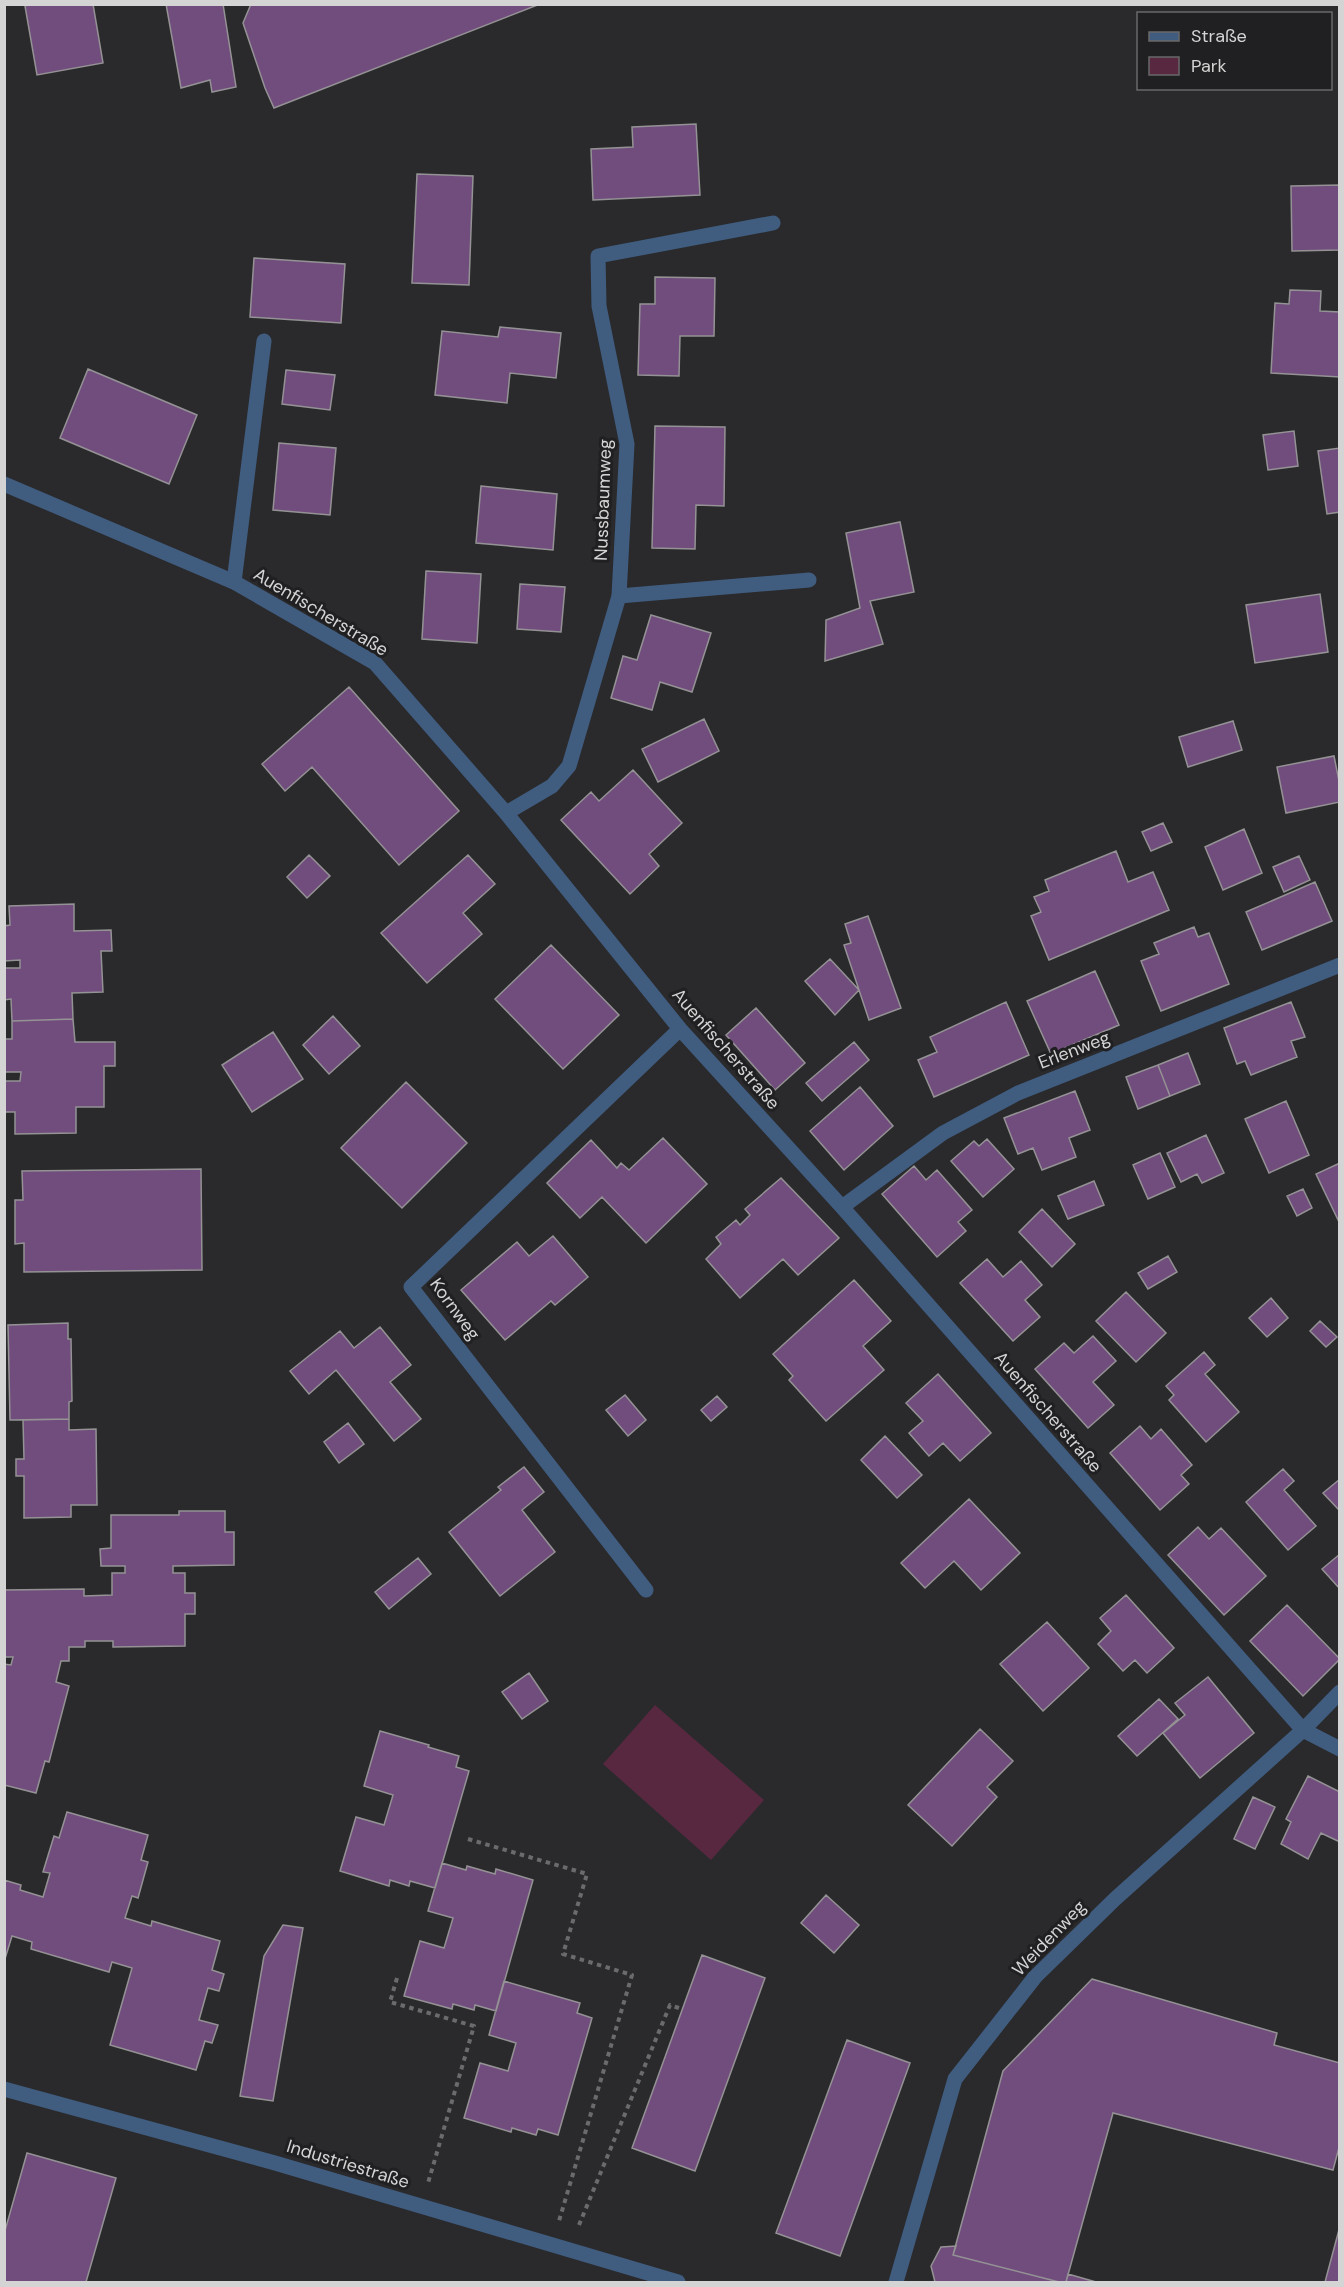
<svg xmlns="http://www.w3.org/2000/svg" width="1344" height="2287" viewBox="0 0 1344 2287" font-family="'DM Sans',sans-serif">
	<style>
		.green { fill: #572840 }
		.building { fill: #714d7d; stroke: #949294; stroke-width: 1.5 }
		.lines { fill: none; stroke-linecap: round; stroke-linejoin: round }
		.path { stroke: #6b6b6d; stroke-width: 4; stroke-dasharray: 4.5 4.5; stroke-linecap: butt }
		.service { stroke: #405d80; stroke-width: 15 }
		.minor { stroke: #405d80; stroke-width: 15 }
		.labels { text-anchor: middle; stroke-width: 6; stroke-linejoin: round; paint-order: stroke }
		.street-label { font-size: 18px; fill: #d4d4d5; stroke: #202022 }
	</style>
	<rect width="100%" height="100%" fill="#2a2a2c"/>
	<!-- green -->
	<path class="green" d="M655,1705L764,1800L711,1860L603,1764Z"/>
	<!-- building -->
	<path class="building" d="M31,4H93L103,63L37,75L25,6Z
		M166,4H223L236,87L212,92L210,80L181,88Z
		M251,4H540L274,108L265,88L243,23Z
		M696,124L700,195L593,200L591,149L633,147L632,127Z
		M417,174L473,176L469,285L412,283Z
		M1340,185V250L1292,251L1291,186Z
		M254,258L345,264L341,323L250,317Z
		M655,277L715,278L714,336H680L679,376L638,375L640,304H655Z
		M1290,290L1321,291L1320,311L1340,312V377L1271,373L1275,303L1289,304Z
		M500,327L561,333L556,378L510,373L507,403L435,395L442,331L498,337Z
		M88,369L197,415L169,484L60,438Z
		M286,370L335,375L330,410L282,404Z
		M655,426L725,427L724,506L696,505L695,549L652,548Z
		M1294,431L1298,466L1268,470L1263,435Z
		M279,443L336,448L330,515L273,510Z
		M1340,448V512L1327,514L1318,451Z
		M481,486L557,494L553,550L476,543Z
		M900,522L914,592L870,601L883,644L825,661L826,620L860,608L846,533Z
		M426,571L481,574L477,643L422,639Z
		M520,584L565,587L561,632L517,629Z
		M1320,594L1328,652L1255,663L1246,605Z
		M651,615L711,633L692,692L660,682L652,710L611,698L623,656L637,660Z
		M349,687L459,811L399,865L312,767L285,791L262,764Z
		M704,719L719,751L658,782L642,749Z
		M1233,721L1242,750L1188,767L1179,737Z
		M1334,756L1340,786V802L1286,813L1277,767Z
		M633,770L682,823L649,854L659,866L630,894L561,820L591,792L599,801Z
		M1163,823L1172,842L1151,851L1142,832Z
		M1244,829L1262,873L1223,890L1205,847Z
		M1116,851L1128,882L1153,872L1169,910L1049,960L1031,916L1041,912L1034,897L1049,891L1045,880Z
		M309,855L330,876L307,898L287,877Z
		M468,855L495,884L463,913L482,934L427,983L381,933Z
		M1299,856L1310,880L1284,892L1273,867Z
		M1315,882L1332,921L1262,950L1246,912Z
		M74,904V931L111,930L112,951H101L103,992L72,993L73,1019L12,1021L11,999L4,1000V968H20V960L4,961V926L10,925L9,906Z
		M868,916L901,1008L869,1020L844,945L851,943L845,924Z
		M1194,927L1198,937L1209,933L1229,984L1161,1011L1141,961L1159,954L1154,943Z
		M551,945L619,1015L563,1069L495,999Z
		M830,959L859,990L835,1015L805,981Z
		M1095,971L1119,1025L1051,1054L1027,1001Z
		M1006,1002L1029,1055L934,1097L918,1060L937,1052L930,1037Z
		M1291,1002L1305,1037L1291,1041L1297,1057L1251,1075L1245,1061L1237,1064L1224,1028Z
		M756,1008L805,1063L775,1090L726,1035Z
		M333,1016L360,1046L329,1074L303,1045Z
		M73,1019L75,1042H115V1066H104V1107H76V1133L15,1134V1112H4V1081H20L21,1072H4V1039H12V1021Z
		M273,1032L303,1079L252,1112L222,1065Z
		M854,1042L869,1060L822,1101L806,1083Z
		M1188,1053L1200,1084L1170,1096L1158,1065Z
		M1158,1065L1170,1096L1138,1109L1126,1077Z
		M406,1082L467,1143L402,1208L341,1148Z
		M860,1087L893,1126L844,1170L810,1131Z
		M1075,1091L1090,1130L1069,1138L1076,1157L1042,1170L1033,1148L1018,1154L1004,1118Z
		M1286,1101L1309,1155L1269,1173L1245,1119Z
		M1206,1135L1224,1173L1202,1183L1197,1174L1181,1182L1167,1153Z
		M663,1138L707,1184L646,1243L602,1197L580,1218L547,1183L591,1140L617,1168L621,1163L629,1170Z
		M987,1139L1014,1169L983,1197L951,1161L974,1141L979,1146Z
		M1160,1153L1175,1187L1148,1199L1133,1165Z
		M1340,1163V1224L1316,1174Z
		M914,1166L926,1180L937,1170L972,1210L958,1222L966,1231L937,1257L882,1194Z
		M201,1169L202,1270L24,1272V1243L15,1244V1200H23L22,1171Z
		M781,1178L839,1238L798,1275L783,1259L740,1298L706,1259L721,1244L716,1237L736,1220L740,1225L750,1215L745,1209Z
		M1094,1181L1104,1205L1068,1219L1058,1196Z
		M1303,1189L1312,1208L1297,1216L1287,1196Z
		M1042,1209L1075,1244L1052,1267L1019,1232Z
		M553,1236L588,1277L555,1305L551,1301L505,1340L461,1290L517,1242L529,1256Z
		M1168,1256L1177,1272L1148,1289L1138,1273Z
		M987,1259L1003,1277L1021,1261L1042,1285L1025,1300L1040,1317L1013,1341L960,1283Z
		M854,1280L891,1321L863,1346L884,1370L826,1421L789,1380L793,1376L773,1354Z
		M1126,1292L1166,1333L1136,1362L1096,1321Z
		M1271,1298L1288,1318L1267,1337L1249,1318Z
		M1320,1321L1337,1337L1326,1347L1310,1331Z
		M68,1323V1339H71L72,1401L69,1402V1419L10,1420L8,1325Z
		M380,1327L411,1365L390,1382L421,1419L394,1441L336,1370L309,1394L290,1371L340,1331L354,1348Z
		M1093,1336L1116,1361L1093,1382L1114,1405L1088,1428L1035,1369L1064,1343L1074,1353Z
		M1204,1352L1215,1365L1205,1374L1239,1412L1206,1442L1169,1400L1174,1395L1166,1386Z
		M938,1374L991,1433L960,1461L943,1443L929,1456L909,1433L923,1421L906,1403Z
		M625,1395L646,1420L628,1436L606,1410Z
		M717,1396L727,1407L711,1421L701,1410Z
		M69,1419V1430L96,1429L97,1505H71V1517L24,1518V1476H16V1459H24L23,1420Z
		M348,1423L364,1444L339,1463L324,1442Z
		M1140,1426L1151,1439L1161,1429L1192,1465L1181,1475L1189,1484L1160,1510L1110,1453Z
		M885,1436L922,1475L897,1498L861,1460Z
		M524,1467L544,1492L522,1510L555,1552L500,1596L449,1532L501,1490L498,1487Z
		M1283,1469L1294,1481L1284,1490L1316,1526L1288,1550L1246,1502Z
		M1340,1479V1511L1323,1493Z
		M969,1499L1020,1553L981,1590L954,1561L925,1588L901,1563Z
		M179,1511H225V1532H234V1565L173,1566V1573H185V1593H195V1614H185V1646L113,1647V1641H85V1647H69V1661H61L56,1682L69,1686L49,1762L45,1761L36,1793L4,1785V1664L11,1665L13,1657H4V1590L84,1589V1596L112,1595V1573H125V1566H101L100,1549L111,1548V1515H179Z
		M1198,1527L1209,1539L1221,1528L1266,1576L1224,1615L1168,1555Z
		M1340,1554V1589L1322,1569Z
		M418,1558L431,1574L389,1609L375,1592Z
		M1126,1595L1174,1648L1147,1673L1135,1660L1123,1671L1098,1644L1111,1631L1100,1618Z
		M1287,1605L1340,1659L1303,1696L1250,1641Z
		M1047,1622L1089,1668L1043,1711L1000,1664Z
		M529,1673L548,1701L522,1719L502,1692Z
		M1208,1677L1254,1733L1200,1778L1163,1733L1185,1715L1175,1703Z
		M1159,1699L1178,1719L1137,1756L1118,1736Z
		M980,1729L1013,1761L987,1787L997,1797L952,1846L908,1805Z
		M380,1731L429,1745L428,1747L459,1756L456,1767L469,1771L435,1888L410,1881L409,1886L390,1880L389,1886L340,1871L356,1817L384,1825L393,1795L364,1786Z
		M1308,1776L1340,1792V1842L1321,1833L1308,1859L1281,1844L1291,1822L1286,1819Z
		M1253,1797L1275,1807L1255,1849L1234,1839Z
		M67,1812L148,1835L141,1860L148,1862L138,1898L132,1896L125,1918L151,1926L152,1921L220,1941L212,1970L224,1974L219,1991L208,1988L199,2020L218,2025L212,2043L205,2041L196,2070L110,2045L132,1968L112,1962L109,1972L31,1949L32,1942L12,1936L4,1962V1880L21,1885L20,1890L43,1897L50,1873L43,1872L54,1836L59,1838Z
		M442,1863L466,1870L467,1866L495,1874L496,1869L533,1880L496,2011L475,2005L474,2010L453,2004L452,2009L404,1996L420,1941L444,1948L453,1918L428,1911Z
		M826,1895L859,1925L834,1953L801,1923Z
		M283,1925L303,1928L273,2101L240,2096L264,1956Z
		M702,1955L765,1978L695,2171L632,2148Z
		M1092,1979L1277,2033L1274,2045L1340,2063V2144L1333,2170L1113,2113L1066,2282H1059L953,2255L1003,2071Z
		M504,1981L580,2003L577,2013L592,2018L558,2135L538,2129L536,2135L512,2128L511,2132L464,2118L480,2063L508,2071L516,2043L489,2035Z
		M847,2040L910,2063L840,2256L776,2233Z
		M27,2153L116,2178L86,2282H4V2234Z
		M1340,2226V2282H1325Z
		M956,2246L953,2255L1059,2282H935L931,2266L941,2247Z
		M1068,2274L1096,2282H1066Z"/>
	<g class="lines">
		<!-- path -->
		<path class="path" d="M468,1839L587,1874L563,1954L632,1975L559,2221
			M397,1978L390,2002L474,2026L428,2183
			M579,2225L670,2005L682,2009"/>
		<!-- service -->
		<path class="service" d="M234,582L264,341
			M619,596L809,580"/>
		<!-- minor -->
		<path class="minor" d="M4,484L234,582L375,663L506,813L680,1029L842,1207L1303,1730L1340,1749
			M506,813L552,786L569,766L619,596L627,444L599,306L598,256L773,223
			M842,1207L943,1133L1018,1093L1340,965
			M646,1590L411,1287L680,1029
			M4,2089L275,2163L678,2282
			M896,2282L955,2079L1035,1977L1115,1899L1303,1730L1340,1692"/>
	</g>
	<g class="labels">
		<!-- street labels -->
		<g class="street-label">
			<text transform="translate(603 500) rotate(-88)" y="6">Nussbaumweg</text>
			<text transform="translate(321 612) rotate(31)" y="6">Auenfischerstraße</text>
			<text transform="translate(726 1049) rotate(49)" y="6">Auenfischerstraße</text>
			<text transform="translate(1074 1050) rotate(-21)" y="6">Erlenweg</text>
			<text transform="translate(455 1309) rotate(54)" y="6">Kornweg</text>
			<text transform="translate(1048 1412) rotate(49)" y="6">Auenfischerstraße</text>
			<text transform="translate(1049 1938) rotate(-46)" y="6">Weidenweg</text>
			<text transform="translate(348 2164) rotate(17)" y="6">Industriestraße</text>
		</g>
	</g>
	<!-- border -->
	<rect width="1344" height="2287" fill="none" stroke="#d4d4d5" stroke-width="12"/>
	<!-- legend -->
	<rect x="1137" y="12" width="195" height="78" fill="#202022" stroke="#68686a" stroke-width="1.5"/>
	<rect x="1149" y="32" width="30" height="9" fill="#405d80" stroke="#68686a" stroke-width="1.5"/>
	<text x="1191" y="42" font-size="18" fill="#d4d4d5">Straße</text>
	<rect x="1149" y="57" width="30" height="18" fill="#572840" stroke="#68686a" stroke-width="1.5"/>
	<text x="1191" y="72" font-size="18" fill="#d4d4d5">Park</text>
</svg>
